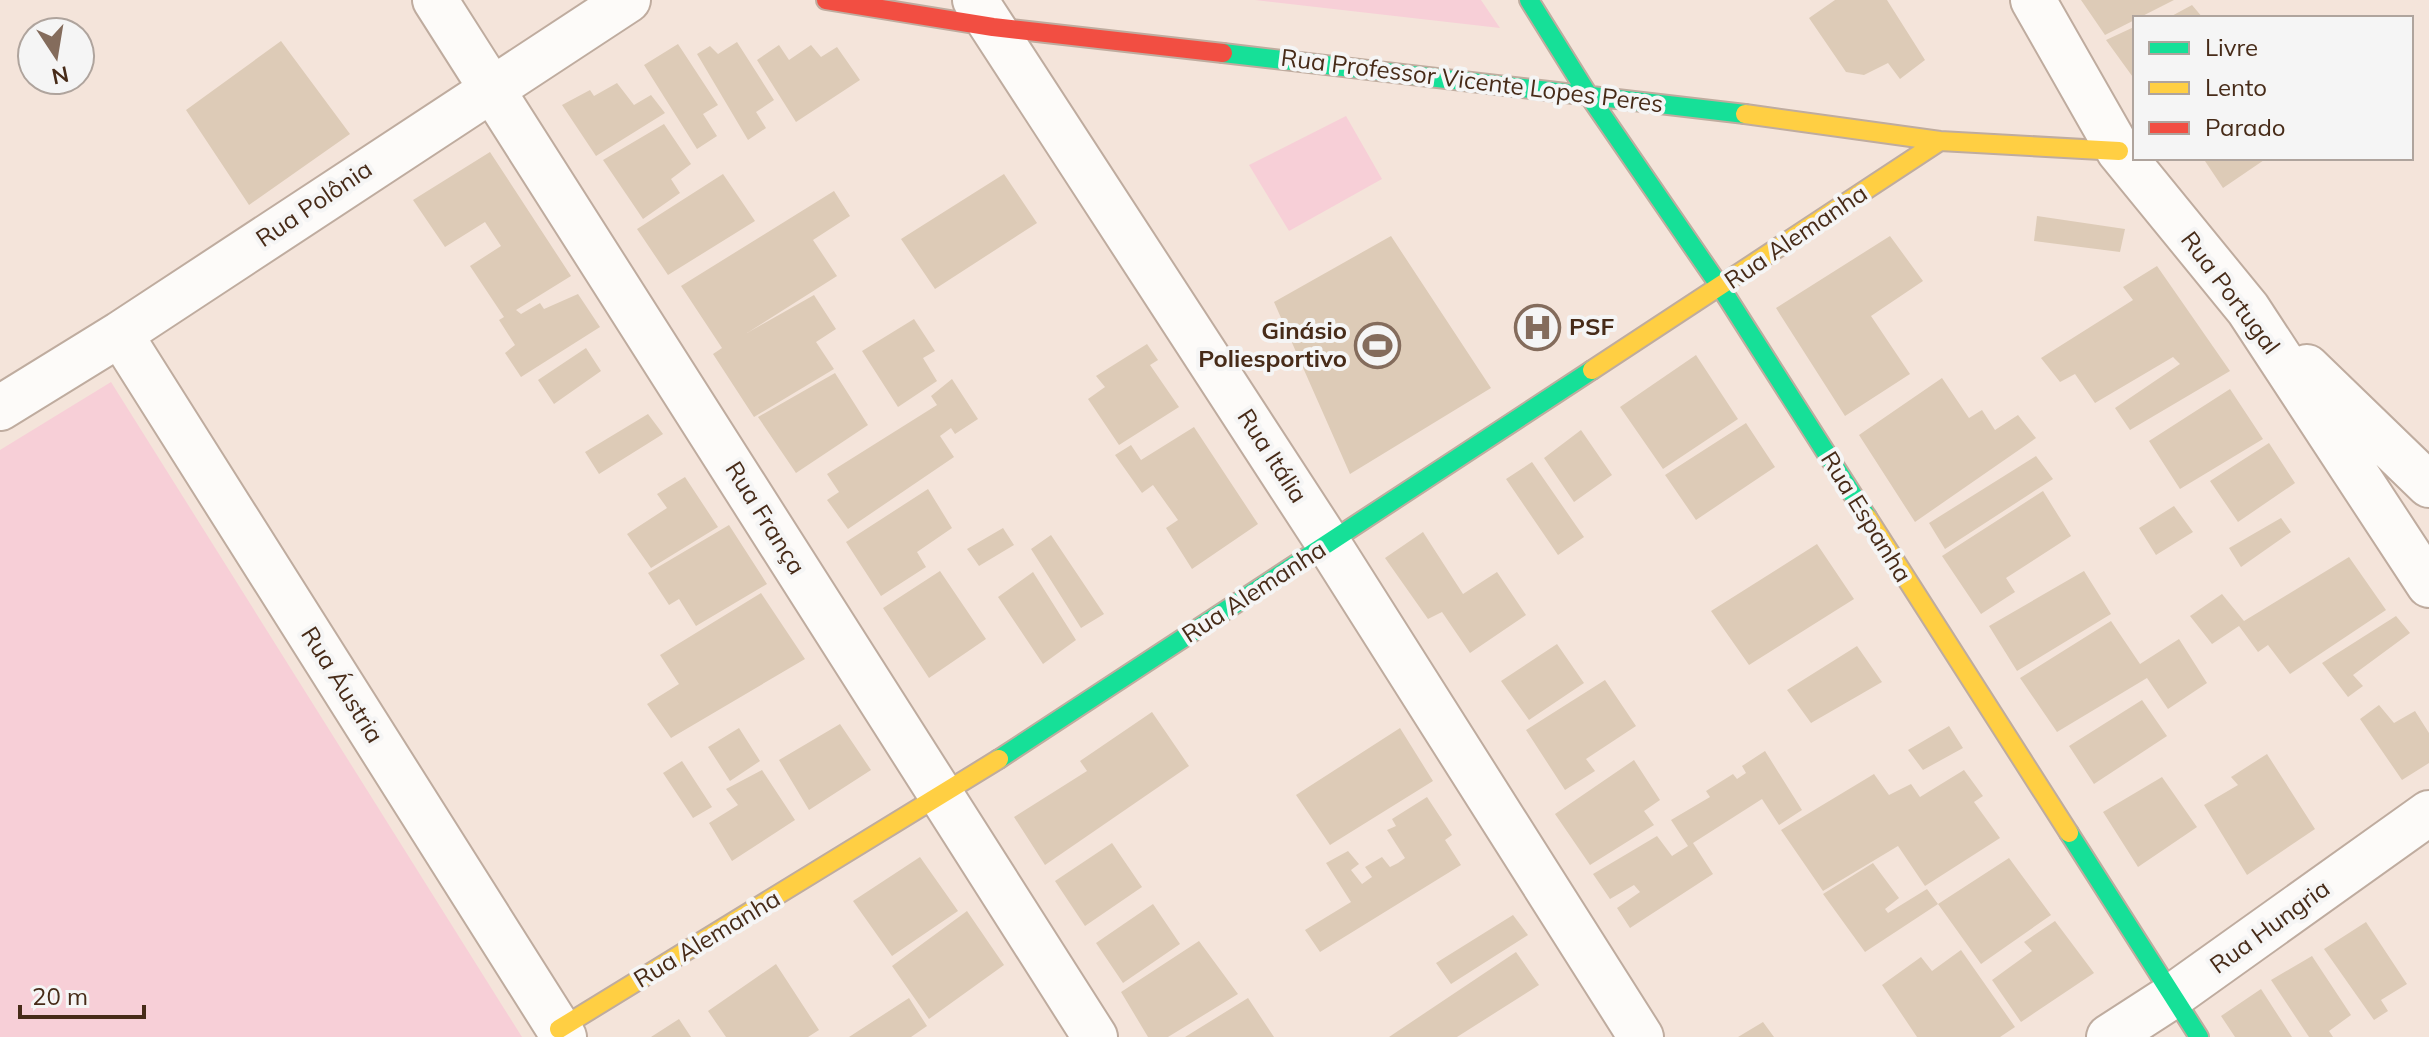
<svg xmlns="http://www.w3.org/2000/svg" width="2429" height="1037" viewBox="0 0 2429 1037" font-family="Mulish,sans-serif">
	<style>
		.green { fill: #f7cfd7 }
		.building { fill: #ddcbb7 }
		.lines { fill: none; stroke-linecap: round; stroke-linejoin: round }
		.street-casing { stroke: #bfac9f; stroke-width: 48 }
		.fast-casing { stroke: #bfac9f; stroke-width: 22 }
		.slow-casing { stroke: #bfac9f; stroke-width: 22 }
		.jam-casing { stroke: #bfac9f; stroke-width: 22 }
		.street { stroke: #fdfbf9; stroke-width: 44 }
		.fast { stroke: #16e098; stroke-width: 18 }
		.slow { stroke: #ffcf43; stroke-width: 18 }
		.jam { stroke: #f24e42; stroke-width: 18 }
		.labels { text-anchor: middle; stroke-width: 8; stroke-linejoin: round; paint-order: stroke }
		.street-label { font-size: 24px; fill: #472b18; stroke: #f5f5f5 }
		.poi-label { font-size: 24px; font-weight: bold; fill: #472b18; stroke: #f5f5f5; text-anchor: start }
	</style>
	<rect width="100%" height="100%" fill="#f4e4da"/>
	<!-- green -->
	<path class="green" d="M1255,0H1481L1500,28Z
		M1346,116L1382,179L1289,231L1249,165Z
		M111,382L522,1037H0V450Z"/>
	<!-- building -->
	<path class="building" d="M1835,0H1887L1925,60L1900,79L1888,63L1864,75L1846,72L1809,18Z
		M2081,0H2174L2105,35Z
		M2192,5L2203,18H2168Z
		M2134,27L2135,28V80L2106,40Z
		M281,41L350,134L249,205L186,110Z
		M737,42L774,100L756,112L766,128L748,140L697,54L710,46L718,54Z
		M678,44L718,105L703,114L717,136L697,149L644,65Z
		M779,45L789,60L811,45L821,57L837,47L860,80L796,122L757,60Z
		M617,83L634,105L651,95L665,113L596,156L562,105L590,90L594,96Z
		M664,124L691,164L671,179L680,193L643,219L603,160Z
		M490,152L571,276L516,310L521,314L540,303L544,309L578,294L600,327L521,377L505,353L515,345L499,320L504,317L470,266L501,246L485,222L445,247L413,200Z
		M2203,158H2267L2223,188Z
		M723,174L755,221L668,275L637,229Z
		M1004,174L1037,223L935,289L901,239Z
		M834,191L850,216L813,240L837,276L747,333L814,295L836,329L816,342L834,369L754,417L713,354L722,348L681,286Z
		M2037,216L2125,229L2120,252L2034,241Z
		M1391,236L1491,388L1350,474L1274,302Z
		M1890,236L1923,281L1871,316L1910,374L1845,416L1776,308Z
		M2157,266L2230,371L2130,430L2115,408L2180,364L2173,357L2095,403L2075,374L2060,382L2041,358L2133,300L2123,287Z
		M914,319L935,351L923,358L937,381L898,407L862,351Z
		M1147,344L1158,360L1150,365L1179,407L1119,445L1088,399L1105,387L1096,376Z
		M586,348L601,371L554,404L538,380Z
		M1696,355L1738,419L1663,469L1620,407Z
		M835,373L868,425L796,473L758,417Z
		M1942,378L1969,418L1982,410L1995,430L2018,415L2036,438L1915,522L1859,435Z
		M952,379L978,419L955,434L951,428L940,436L954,457L848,529L827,500L839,492L827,474L937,405L931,396Z
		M2230,389L2263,439L2180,489L2149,441Z
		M648,414L663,434L599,474L585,452Z
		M1746,423L1775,467L1696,520L1665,475Z
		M1194,427L1258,524L1192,569L1166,528L1178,520L1153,485L1142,493L1115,455L1131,445L1141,460Z
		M1581,430L1612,475L1574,502L1544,458Z
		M2269,443L2295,483L2238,522L2210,481Z
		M2036,456L2053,479L1945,549L1929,523Z
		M1532,462L1584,537L1558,555L1506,479Z
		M685,477L718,527L651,568L627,534L667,508L657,494Z
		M928,489L952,528L917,552L926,567L881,596L846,542Z
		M2043,491L2071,536L2006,578L2015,592L1981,614L1942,556Z
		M2174,506L2193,532L2156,555L2139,528Z
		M2281,518L2291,532L2241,567L2229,548Z
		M729,525L767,584L696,626L679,599L669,605L648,573Z
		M1003,528L1014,545L979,566L967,549Z
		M1423,532L1463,594L1497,572L1526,615L1470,653L1442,612L1428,619L1385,558Z
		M1051,535L1104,614L1081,628L1031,549Z
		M1817,544L1854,599L1749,665L1711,611Z
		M2349,557L2386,610L2290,674L2268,645L2258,652L2239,626L2212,644L2190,616L2222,594L2244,621Z
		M940,571L986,639L929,678L883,608Z
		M2084,571L2111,614L2017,671L1989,626Z
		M1033,572L1076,640L1043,664L998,597Z
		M761,593L805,659L671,738L647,704L679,684L660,655Z
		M2396,616L2410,633L2353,675L2363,686L2348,697L2322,663Z
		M2111,621L2140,664L2179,639L2207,683L2168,709L2147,678L2057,732L2020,678Z
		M1557,644L1584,683L1529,720L1501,681Z
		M1857,646L1882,682L1811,723L1787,690Z
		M1605,680L1636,726L1586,759L1595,771L1565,790L1526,730Z
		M2142,700L2167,736L2094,784L2069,746Z
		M2379,705L2394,723L2415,711L2429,733V763L2402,780L2360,719Z
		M1152,712L1189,766L1045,865L1014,817L1087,771L1080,761Z
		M840,724L871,770L809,810L779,760Z
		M1949,726L1963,748L1923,770L1908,750Z
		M739,728L760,761L730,781L708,747Z
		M1400,728L1433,781L1330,845L1296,795Z
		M1765,751L1802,810L1779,825L1762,799L1693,843L1713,874L1630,928L1617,908L1640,892L1634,885L1610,899L1593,874L1657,836L1672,856L1688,846L1671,820L1710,797L1706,791L1733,774L1737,779L1746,773L1742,766Z
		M2267,754L2315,829L2247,875L2204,805L2238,785L2231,777Z
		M1634,760L1660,800L1644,811L1654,825L1590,865L1555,814Z
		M682,761L712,807L693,818L663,773Z
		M762,770L795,820L732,861L709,823L738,805L726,789Z
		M1964,770L1983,796L1974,802L2000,838L1925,886L1898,846L1823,891L1781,830L1874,774L1889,795L1911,784L1920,797Z
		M2162,777L2197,827L2138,867L2103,812Z
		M1427,797L1452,835L1445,840L1461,865L1320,952L1305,930L1351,902L1326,863L1348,851L1359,864L1351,870L1362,884L1372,877L1365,867L1382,857L1390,867L1398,863L1405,858L1387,830L1396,826L1392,819Z
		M1112,843L1142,887L1085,926L1055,881Z
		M920,857L958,911L892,956L853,901Z
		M2009,858L2051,915L1981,964L1938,904Z
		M1873,863L1899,898L1885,909L1888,913L1927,889L1938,904L1865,952L1823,894Z
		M1153,904L1180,944L1123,983L1096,943Z
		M967,911L1004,965L929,1019L892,966Z
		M1513,915L1528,935L1451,984L1436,963Z
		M2055,921L2094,973L2021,1022L1992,980L2032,951L2024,942Z
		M2366,922L2407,984L2381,1000L2388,1011L2374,1020L2324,949Z
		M1199,941L1238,994L1168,1037H1148L1121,992Z
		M1961,950L2015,1027L2000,1037H1917L1882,985L1921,957L1932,971Z
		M1516,952L1539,985L1457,1037H1389Z
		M2312,956L2351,1015L2329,1031L2333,1037H2309L2271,980Z
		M776,964L819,1030L808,1037H726L708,1011Z
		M2261,989L2292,1037H2235L2221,1016Z
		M909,998L927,1026L911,1037H849Z
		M1248,998L1274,1037H1185Z
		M679,1019L691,1037H651Z
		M1763,1022L1774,1037H1738Z"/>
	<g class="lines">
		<defs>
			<path id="street" d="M435,0L1095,1037
				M975,0L1328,543L1641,1037
				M2033,0L2119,151L2248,309L2429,585
				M120,334L564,1037
				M2307,367L2429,485
				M0,408L120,334L628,0
				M2109,1037L2174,995L2429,813"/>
			<path id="fast" d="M1529,0L1587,93L1721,288L1867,517
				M1223,53L1745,114
				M999,759L1592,370
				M2069,833L2199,1037"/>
			<path id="slow" d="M1745,114L1940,141L2119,151
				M1592,370L1940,141
				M1867,517L2069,833
				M559,1029L999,759"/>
			<path id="jam" d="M826,0L993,27L1223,53"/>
		</defs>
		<!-- street casing -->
		<use href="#street" class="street-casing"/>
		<!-- fast casing -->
		<use href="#fast" class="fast-casing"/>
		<!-- slow casing -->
		<use href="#slow" class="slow-casing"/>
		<!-- jam casing -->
		<use href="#jam" class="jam-casing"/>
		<!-- street -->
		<use href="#street" class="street"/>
		<!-- fast -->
		<use href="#fast" class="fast"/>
		<!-- slow -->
		<use href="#slow" class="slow"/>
		<!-- jam -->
		<use href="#jam" class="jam"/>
	</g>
	<!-- icons -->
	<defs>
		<symbol id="hospital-ring" viewBox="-11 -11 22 22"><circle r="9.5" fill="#f5f5f5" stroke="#846c5c" stroke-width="1.5"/><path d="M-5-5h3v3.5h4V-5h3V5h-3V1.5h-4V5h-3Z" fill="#846c5c"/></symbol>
		<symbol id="stadium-ring" viewBox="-11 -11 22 22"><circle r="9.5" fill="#f5f5f5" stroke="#846c5c" stroke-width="1.5"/><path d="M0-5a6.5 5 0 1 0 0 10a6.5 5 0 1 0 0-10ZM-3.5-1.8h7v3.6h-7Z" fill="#846c5c"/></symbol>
	</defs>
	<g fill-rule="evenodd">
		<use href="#hospital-ring" x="1512" y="302" width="51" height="51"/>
		<use href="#stadium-ring" x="1352" y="320" width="51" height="51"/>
	</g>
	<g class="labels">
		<!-- street labels -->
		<g class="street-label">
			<text transform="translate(1472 81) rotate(7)" y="8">Rua Professor Vicente Lopes Peres</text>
			<text transform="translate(314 204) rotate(-34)" y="8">Rua Polônia</text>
			<text transform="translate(1796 237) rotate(-34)" y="8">Rua Alemanha</text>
			<text transform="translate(2230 293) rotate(53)" y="8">Rua Portugal</text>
			<text transform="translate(1272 456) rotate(57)" y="8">Rua Itália</text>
			<text transform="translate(1866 517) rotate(58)" y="8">Rua Espanha</text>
			<text transform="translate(765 518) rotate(58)" y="8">Rua França</text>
			<text transform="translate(1254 592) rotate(-33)" y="8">Rua Alemanha</text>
			<text transform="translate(342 685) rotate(58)" y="8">Rua Áustria</text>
			<text transform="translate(2270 927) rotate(-36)" y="8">Rua Hungria</text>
			<text transform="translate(707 939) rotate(-31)" y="8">Rua Alemanha</text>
		</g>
		<!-- poi labels -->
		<g class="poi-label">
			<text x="1569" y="335">PSF</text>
			<text x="1347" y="339" text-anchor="end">Ginásio<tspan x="1347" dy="28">Poliesportivo</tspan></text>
		</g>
	</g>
	<!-- legend -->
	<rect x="2133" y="16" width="280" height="144" fill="#f5f5f5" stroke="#afa49d" stroke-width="2"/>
	<rect x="2149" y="42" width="40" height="12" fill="#16e098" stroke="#afa49d" stroke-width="2"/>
	<text x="2205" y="56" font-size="24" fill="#472b18">Livre</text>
	<rect x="2149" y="82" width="40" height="12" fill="#ffcf43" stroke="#afa49d" stroke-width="2"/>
	<text x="2205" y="96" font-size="24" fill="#472b18">Lento</text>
	<rect x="2149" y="122" width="40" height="12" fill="#f24e42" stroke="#afa49d" stroke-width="2"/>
	<text x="2205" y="136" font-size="24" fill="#472b18">Parado</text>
	<!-- north arrow -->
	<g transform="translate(56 56) rotate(168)"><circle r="38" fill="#f5f5f5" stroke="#afa49d" stroke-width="2"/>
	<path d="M0-6L14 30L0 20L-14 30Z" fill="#846c5c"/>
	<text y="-12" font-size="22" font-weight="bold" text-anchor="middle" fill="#472b18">N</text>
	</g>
	<!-- scale -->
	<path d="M20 1005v12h124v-12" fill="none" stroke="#472b18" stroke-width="4"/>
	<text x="32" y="1005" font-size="24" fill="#472b18" stroke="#f5f5f5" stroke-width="6" paint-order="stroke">20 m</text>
</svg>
